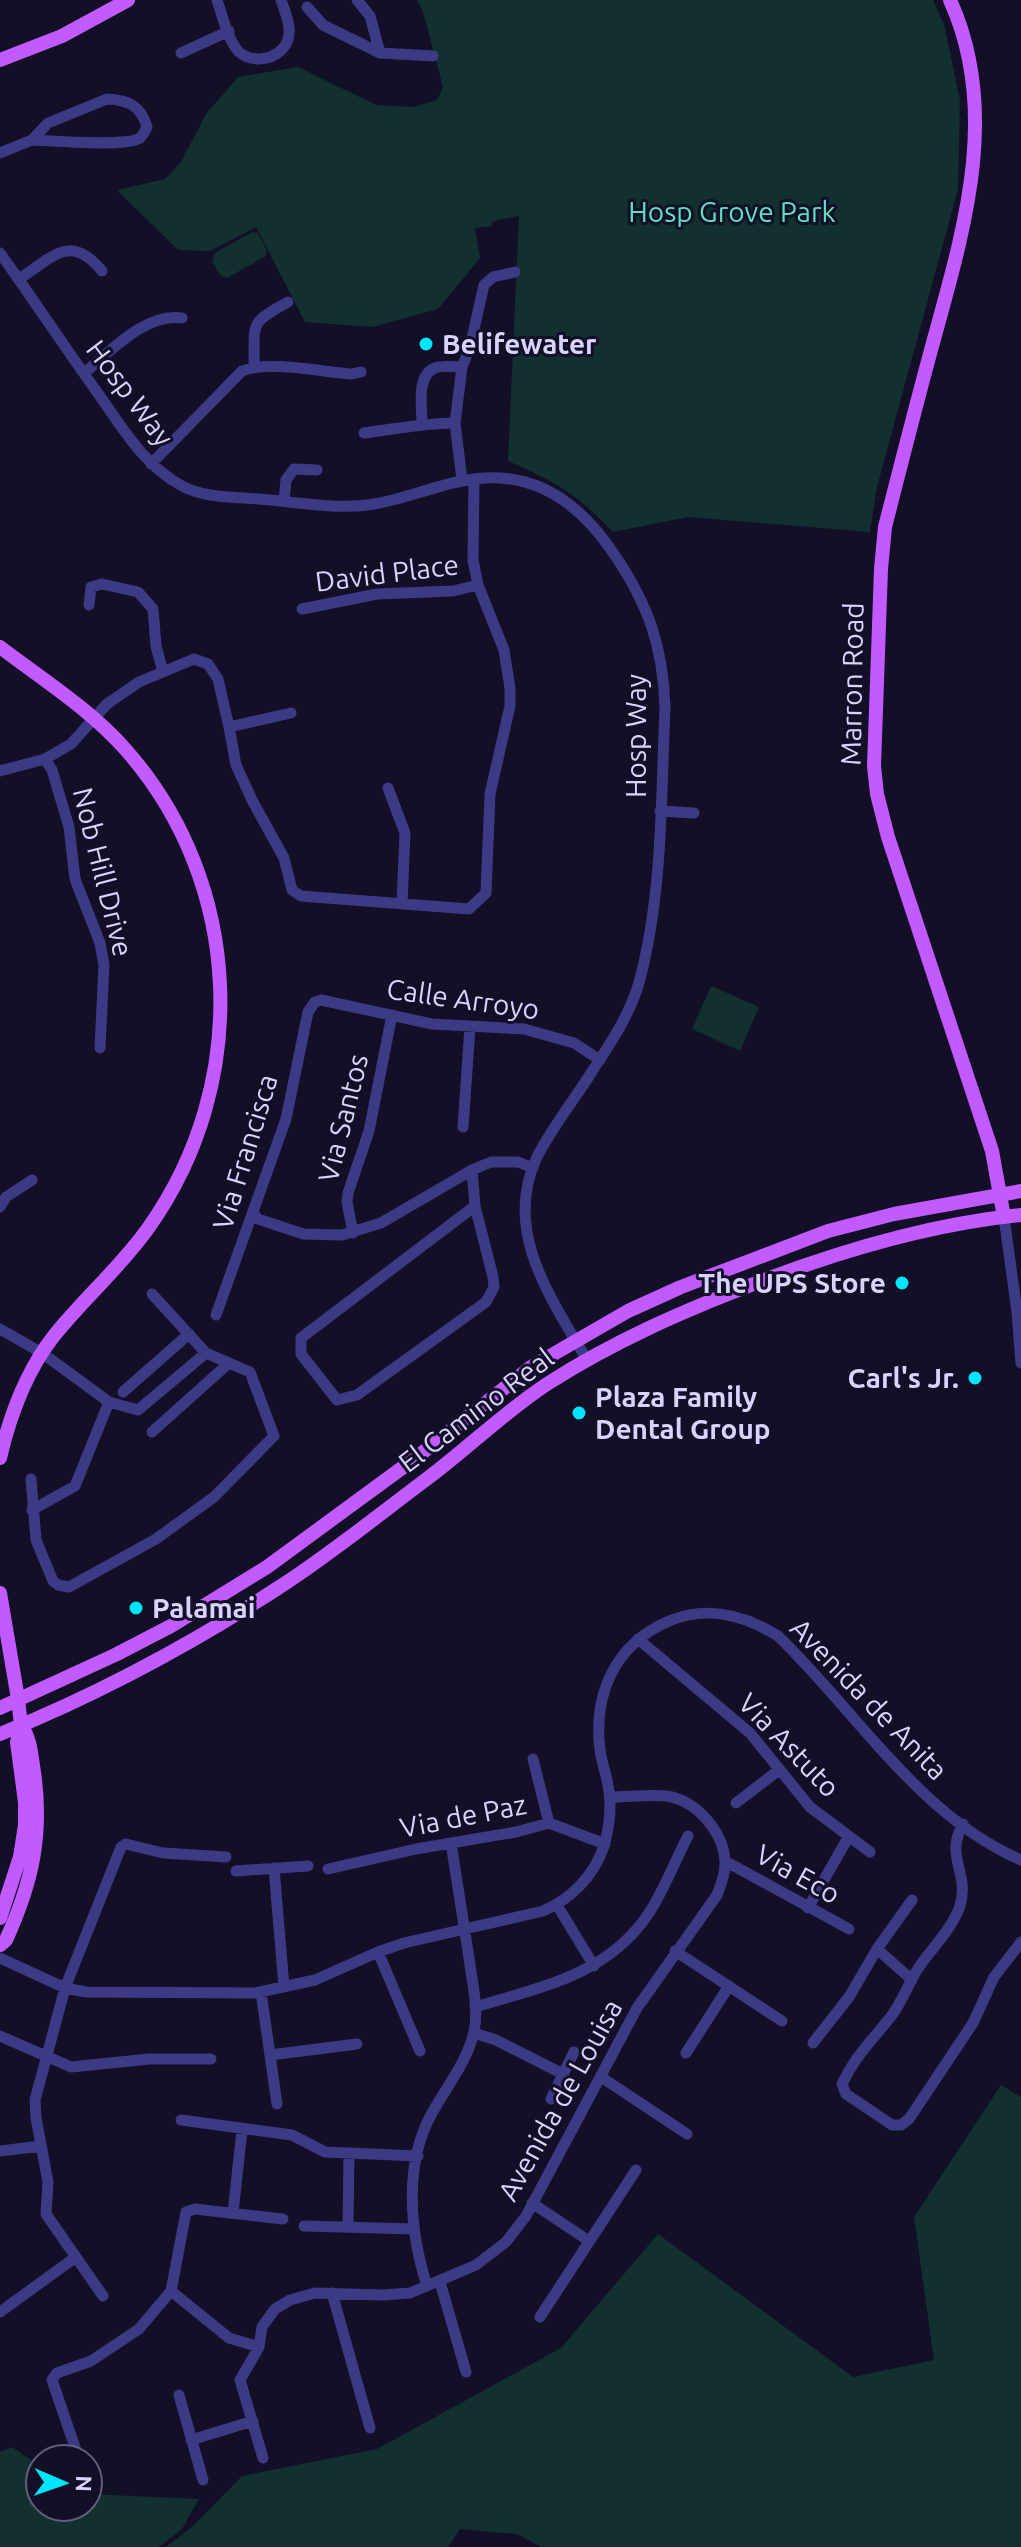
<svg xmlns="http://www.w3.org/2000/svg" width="1021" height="2547" viewBox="0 0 1021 2547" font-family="Ubuntu,sans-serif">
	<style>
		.green { fill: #12302f }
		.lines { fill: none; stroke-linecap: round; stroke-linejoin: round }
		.minor { stroke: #3d3a85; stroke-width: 11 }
		.major { stroke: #c25bff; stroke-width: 14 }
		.poi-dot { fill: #00e5ff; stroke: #130f26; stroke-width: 3 }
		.labels { text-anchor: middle; stroke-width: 6; stroke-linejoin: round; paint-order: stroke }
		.park-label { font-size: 28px; fill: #5fe0c0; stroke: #130f26 }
		.poi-label { font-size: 28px; font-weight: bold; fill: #d9d4ff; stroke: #130f26; text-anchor: start }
		.street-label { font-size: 28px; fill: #d9d4ff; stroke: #130f26 }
	</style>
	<rect width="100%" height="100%" fill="#130f26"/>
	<!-- green -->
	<path class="green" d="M417,0H933L944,24L960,100L958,189L877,487L870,532L688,517L613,532C576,493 556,482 508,461L519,216L493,221L491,226L475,228L480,258L438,309L373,327L305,322L256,227L210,251L178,250L117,190L165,179L181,162L206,114L238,77L298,67L376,105L413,107L437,100L443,87L423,12Z
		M252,232L258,233L267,251L266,256L227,278L221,276L212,262L215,253Z
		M711,986L759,1007L740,1051L692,1029Z
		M1001,2085L1021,2097V2547H541L517,2534L460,2529L448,2547H166L193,2526L242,2476L377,2449L561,2348L658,2234L853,2377L934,2360L914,2217Z
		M12,2447L40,2466V2507H88V2494L199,2499L182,2529L159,2547H0V2452Z"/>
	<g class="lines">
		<!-- minor -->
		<path class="minor" d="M217,0C222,14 226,34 235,47C246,65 278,62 287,42C293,29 285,12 281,0
			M357,0L370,16L380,53
			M307,7L323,25L380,53L433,56
			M181,53L229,31
			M107,99C129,100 141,106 147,127C145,131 143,135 140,138C126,147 52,141 32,140L48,123Z
			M0,153L32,140
			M0,253C33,299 64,346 97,392C122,427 143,465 182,486C204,498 234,497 259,499C294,502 333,509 368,505C401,501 430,487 462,481C529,467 578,500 614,554C648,604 663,646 665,707C661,796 663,891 640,979C631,1013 612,1041 593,1070C575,1099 552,1127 537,1157C502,1231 551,1298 587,1360
			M19,279C52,258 70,232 102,271
			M254,366C255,322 248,324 288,302
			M84,373C110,352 146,312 182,318
			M422,423C422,407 416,375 435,368C442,365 454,367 462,367
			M364,433C395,429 424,423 455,423
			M151,464L242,371C268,360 322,372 352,374L361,372
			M462,480L455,423L462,367L470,347L484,285L493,277L515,272
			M284,501L286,480L294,469L317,470
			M89,605L91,587L102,584L138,592L153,609L156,646L163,672
			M302,609L377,594L453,591L478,585
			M229,727L236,765L253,802L284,858L292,890L301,896L469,909L486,893L490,794L510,706V688L504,650L478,585L473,560L474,479
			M45,759L52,770L69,827L75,879L100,943L104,965L100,1048
			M0,771L45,759L71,744L107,704L139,682L194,659L208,664L218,679L229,727L291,713
			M388,788L405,833L402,903
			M660,811L694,813
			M463,1127L470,1027
			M472,1170L475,1206
			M475,1206L493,1277L494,1287L486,1302L357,1395L337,1400L301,1354V1338Z
			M0,1207L6,1197L32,1180
			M254,1214L258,1219L303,1234L342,1235L381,1223L472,1170L491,1162H518L533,1168
			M1004,1217L1017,1312L1021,1363
			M353,1233L347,1202L348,1193L369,1131L392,1015
			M216,1315L286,1119L308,1012L315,1002L321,1000L432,1024L524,1029L574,1043L600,1060
			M0,1329L42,1353L109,1402L75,1486L32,1510
			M123,1392L189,1334
			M109,1402L138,1410L206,1353
			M152,1432L229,1363
			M31,1479L36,1540L53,1581L58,1585L69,1587L156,1539L214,1497L274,1436L250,1372L206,1353L152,1294
			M638,1639L750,1733L810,1807L870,1852
			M533,1759L549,1823
			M736,1803L779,1770
			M963,1824C944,1857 970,1872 960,1906C952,1929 932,1948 919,1967C909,1982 903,2000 892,2015C873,2040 856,2054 842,2084L846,2094L892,2125H901L909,2119L973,2023L994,1977L1021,1942
			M725,1861L849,1929
			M274,1868L284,1987
			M328,1869L416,1849L516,1832L549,1823L605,1844
			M236,1871L308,1866
			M557,1905L594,1966
			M808,1908L849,1836
			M877,1949L912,1980
			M675,1951L782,2021
			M378,1952L420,2051
			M0,1958L65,1988L86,1992L255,1993L315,1980L378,1952L404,1943L543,1911C571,1899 594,1876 604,1846C610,1825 612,1801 607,1780C605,1770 601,1760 600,1750C593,1694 615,1644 669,1621C708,1605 744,1615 778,1636C857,1712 918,1815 1021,1860
			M261,1992L277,2104
			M475,2007C541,1987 608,1975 649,1913C664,1890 675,1861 688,1836
			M474,2033L496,2040L563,2074
			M0,2036L71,2067L149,2059H211
			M813,2043L849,1997L877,1949L912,1900
			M686,2053L729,1986
			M270,2055L357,2044
			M601,2077L687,2134
			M551,2099L574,2052
			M181,2120L292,2135L325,2152L418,2156
			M0,2151L41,2146
			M532,2203L589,2241
			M233,2213L242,2130
			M304,2226L413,2229
			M348,2227L349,2153
			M440,2282L466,2372
			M427,2286C410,2232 403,2165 432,2113C447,2086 467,2062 474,2032C479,2008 472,1982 469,1958C463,1920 457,1882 451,1843
			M171,2291L186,2212L195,2209L283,2219
			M171,2291L229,2338L259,2347
			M332,2293L370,2428
			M103,2296L46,2214L48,2182L36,2118L35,2100L65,1988L121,1847L126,1844L163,1853L226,1857
			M0,2312L76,2257
			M540,2317L636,2170
			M179,2395L203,2480
			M191,2440L253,2421
			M263,2458L240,2380L259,2347L262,2327L275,2309L290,2300L315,2293L383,2295L410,2293L476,2265L506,2242L526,2216L637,2008L717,1895C721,1884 725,1876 725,1864C725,1834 698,1801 667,1796C649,1794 628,1797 610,1797
			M79,2459L52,2380L57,2373L91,2361L139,2329L171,2291"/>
		<!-- major -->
		<path class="major" d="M950,0C1002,114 962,236 931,350C915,409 900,468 885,527L881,569L874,766L877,794L888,837L992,1151L1004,1217
			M0,60L62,36L128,0
			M0,647C42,679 91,710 126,750C244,884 251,1083 149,1227C121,1267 83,1299 53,1337C26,1372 10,1415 0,1458
			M0,1593L18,1699L21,1725L17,1742L25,1802V1825L20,1857L0,1918
			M0,1708L115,1655L171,1626L267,1567L417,1457L531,1367L628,1311L681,1287L828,1231L894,1214L1021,1191
			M0,1734C97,1695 190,1645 278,1588C328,1556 376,1517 424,1481C466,1450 503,1413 547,1384C614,1341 685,1310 759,1282C843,1250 931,1224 1021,1215
			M0,1945L6,1940C32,1883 43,1835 34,1772C31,1755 31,1739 21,1725"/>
	</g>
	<!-- markers -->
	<g class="poi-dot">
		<circle cx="426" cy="344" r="8"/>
		<circle cx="902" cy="1283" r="8"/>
		<circle cx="975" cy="1378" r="8"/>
		<circle cx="579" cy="1413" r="8"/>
		<circle cx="136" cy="1608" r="8"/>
	</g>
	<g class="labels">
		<!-- park labels -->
		<g class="park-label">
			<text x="732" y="222">Hosp Grove Park</text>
		</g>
		<!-- poi labels -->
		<g class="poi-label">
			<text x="442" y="354">Belifewater</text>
			<text x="886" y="1293" text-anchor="end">The UPS Store</text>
			<text x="959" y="1388" text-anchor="end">Carl's Jr.</text>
			<text x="595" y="1407">Plaza Family<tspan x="595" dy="32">Dental Group</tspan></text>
			<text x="152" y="1618">Palamai</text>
		</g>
		<!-- street labels -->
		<g class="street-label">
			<text transform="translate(130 393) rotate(53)" y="10">Hosp Way</text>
			<text transform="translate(387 573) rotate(-7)" y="10">David Place</text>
			<text transform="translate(852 684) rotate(-89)" y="10">Marron Road</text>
			<text transform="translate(636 736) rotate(-90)" y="10">Hosp Way</text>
			<text transform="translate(103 872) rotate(76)" y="10">Nob Hill Drive</text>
			<text transform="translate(463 999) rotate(8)" y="10">Calle Arroyo</text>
			<text transform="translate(343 1118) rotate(-76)" y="10">Via Santos</text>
			<text transform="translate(245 1152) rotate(-73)" y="10">Via Francisca</text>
			<text transform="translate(476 1410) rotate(-37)" y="10">El Camino Real</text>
			<text transform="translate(869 1699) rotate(46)" y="10">Avenida de Anita</text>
			<text transform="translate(789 1745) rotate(46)" y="10">Via Astuto</text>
			<text transform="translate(463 1816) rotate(-11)" y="10">Via de Paz</text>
			<text transform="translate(798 1874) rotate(29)" y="10">Via Eco</text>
			<text transform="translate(560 2100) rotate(-61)" y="10">Avenida de Louisa</text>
		</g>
	</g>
	<!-- north arrow -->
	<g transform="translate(64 2483) rotate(92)"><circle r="38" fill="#130f26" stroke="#625e7d" stroke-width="2"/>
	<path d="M0-6L14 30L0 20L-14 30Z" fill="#00e5ff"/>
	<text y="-12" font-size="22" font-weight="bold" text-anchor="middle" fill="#d9d4ff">N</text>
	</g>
</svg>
